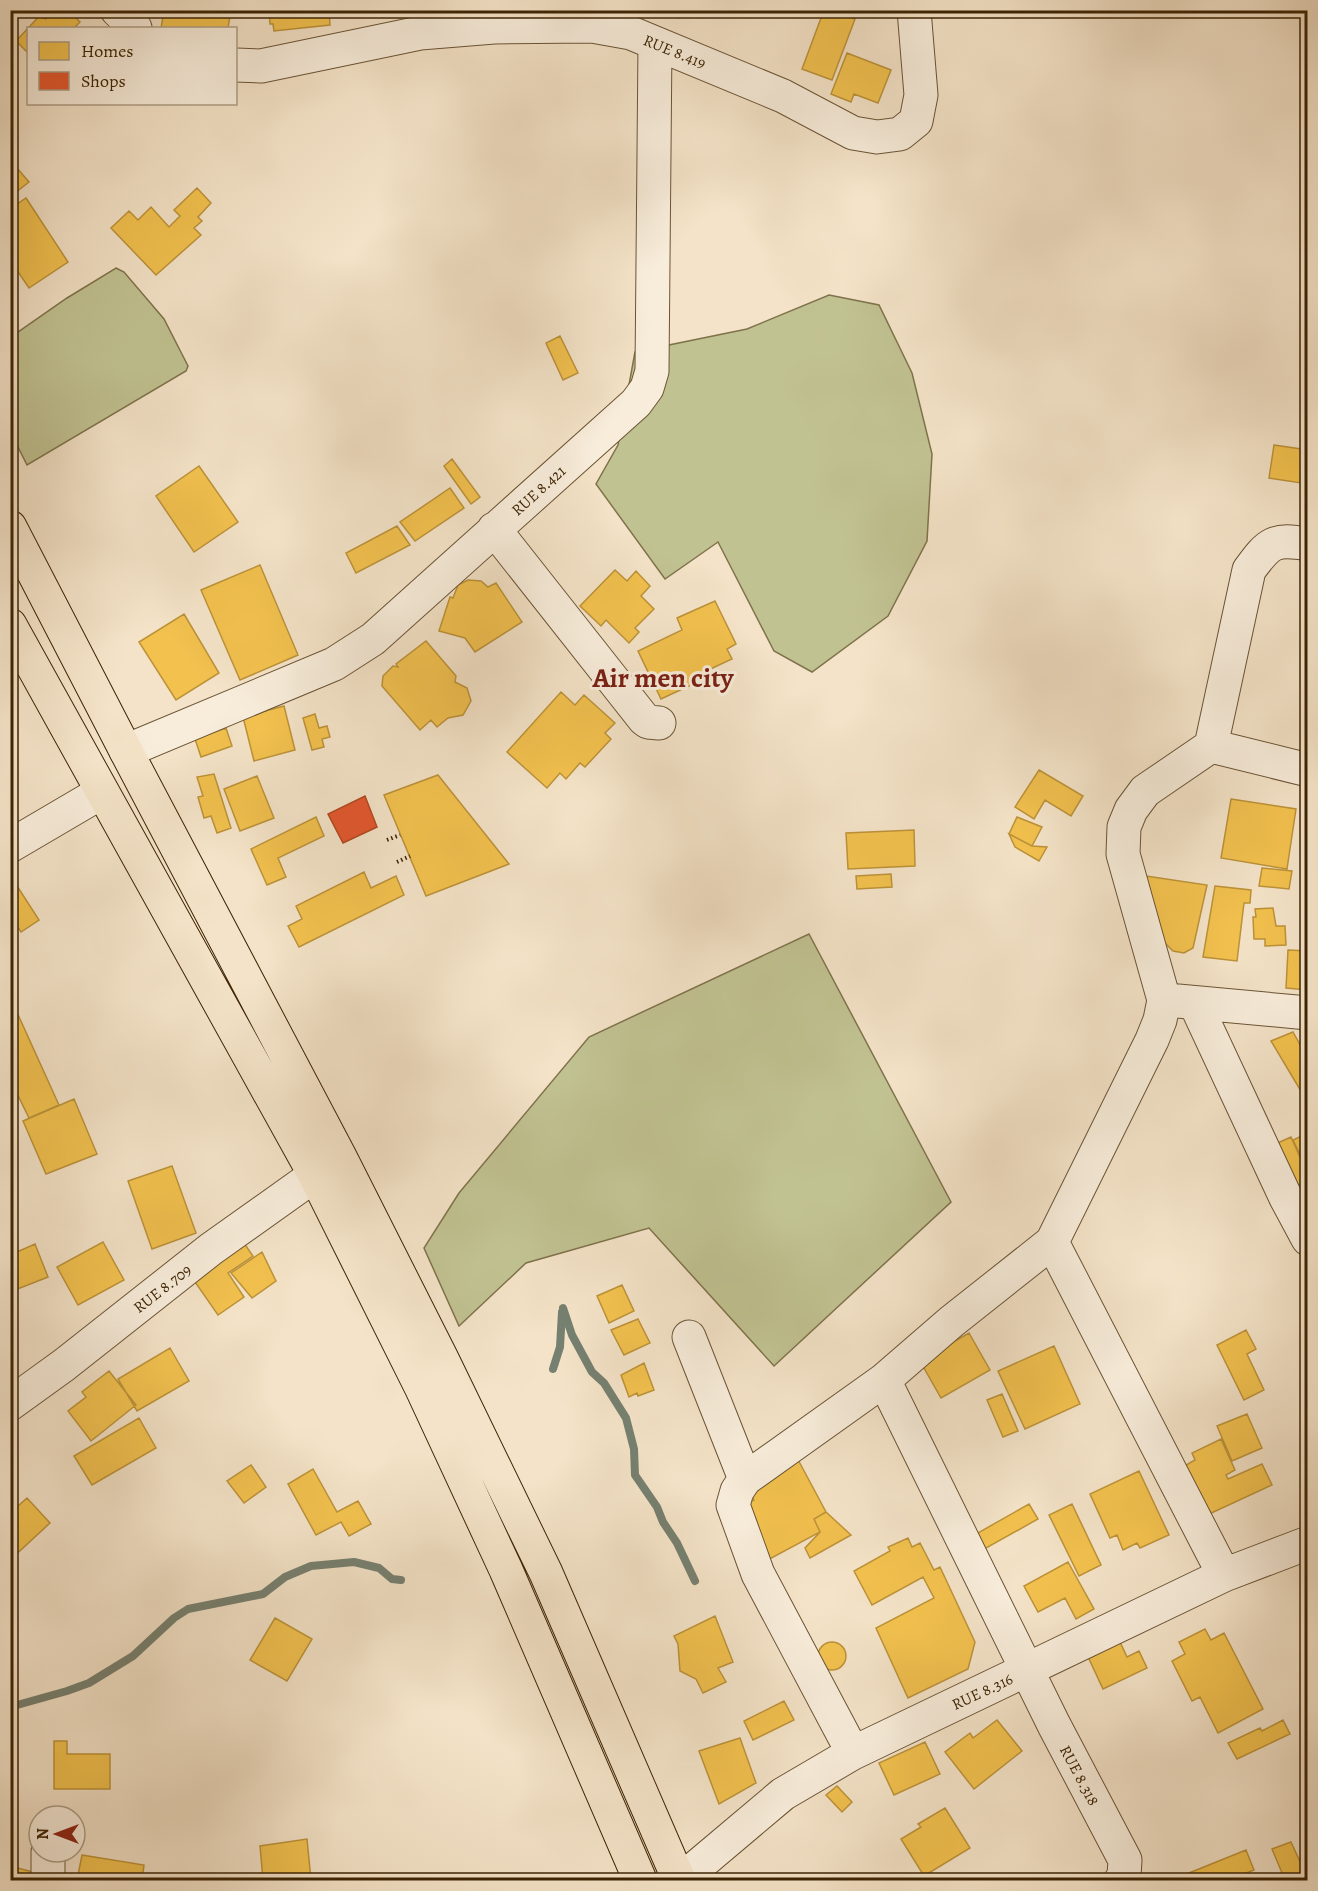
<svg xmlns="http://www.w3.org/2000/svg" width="1318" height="1891" viewBox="0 0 1318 1891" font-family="Alegreya,serif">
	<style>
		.green { fill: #c1c292; stroke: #7f734b; stroke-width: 1.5 }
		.homes { fill: #f2c14e; stroke: #bc9238; stroke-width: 1.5 }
		.shops { fill: #e4572e; stroke: #b24821; stroke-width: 1.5 }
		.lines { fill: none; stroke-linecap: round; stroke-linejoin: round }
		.stream { stroke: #768070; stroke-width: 8 }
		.minor-casing { stroke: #6b5435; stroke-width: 35 }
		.highway-casing { stroke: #3d2404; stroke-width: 35 }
		.path { stroke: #3d2404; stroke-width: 4; stroke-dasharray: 1.5 3; stroke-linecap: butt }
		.minor { stroke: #f8eddb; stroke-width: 33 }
		.highway { stroke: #f4e3c8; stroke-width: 33 }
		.labels { text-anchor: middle; stroke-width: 6; stroke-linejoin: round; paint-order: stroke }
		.street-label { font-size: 16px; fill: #3d2404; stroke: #f8eddb }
		.town-label { font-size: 28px; font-weight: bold; fill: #7a1f14; stroke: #f8eddb }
	</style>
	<rect width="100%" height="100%" fill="#f4e3c8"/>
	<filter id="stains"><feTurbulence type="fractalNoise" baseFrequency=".00333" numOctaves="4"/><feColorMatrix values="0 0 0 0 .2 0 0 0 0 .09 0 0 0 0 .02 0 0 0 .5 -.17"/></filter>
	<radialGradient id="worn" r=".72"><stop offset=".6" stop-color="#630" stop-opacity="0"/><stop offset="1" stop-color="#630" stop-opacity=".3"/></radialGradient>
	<!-- green -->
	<path class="green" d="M116,268L124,272L164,319L188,366L186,371L27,465L11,433V337L67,298Z
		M829,295L879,305L912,373L932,454L927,541L888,616L812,672L774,651L718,542L665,579L596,484L618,445L635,352L747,329Z
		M809,934L951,1202L774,1366L649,1228L526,1263L459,1326L424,1248L459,1193L589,1037Z"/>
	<!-- homes -->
	<path class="homes" d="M35,10H50L46,19L34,14Z
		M45,10H68L80,22L74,28H28V53L16,41Z
		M164,10H231L228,28H161Z
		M269,10H329L330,25L274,31L273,24H270Z
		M663,10H682L679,18Z
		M824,10H833L855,19L832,80L802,69Z
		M847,53L891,70L878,103L854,94L851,102L831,94Z
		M10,160L29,182L10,197Z
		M197,188L211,203L198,217L202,221L194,228L201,235L156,275L111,228L129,211L138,220L151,207L169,227L180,216L174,210Z
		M26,198L68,262L29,288L10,260V209Z
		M560,336L578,373L563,380L546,343Z
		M1274,445L1308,450V484L1269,478Z
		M452,459L480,497L471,504L444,466Z
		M199,466L238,522L194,552L156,496Z
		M450,488L464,508L415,541L400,522Z
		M397,526L410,545L356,573L346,553Z
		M260,565L298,655L240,680L201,590Z
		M615,570L627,581L636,571L650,586L641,596L654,609L635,628L639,632L629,643L606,620L601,626L580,606Z
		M468,580L481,581L488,587L496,583L522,622L475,652L465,638L439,631L450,597L453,598L458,585Z
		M715,601L736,644L727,649L732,659L704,672L706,678L661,699L638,651L682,630L677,618Z
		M184,614L219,673L176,700L139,642Z
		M426,641L456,676L455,682L467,688L471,701L463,715L448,718L437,727L431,720L420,730L382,686L383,676L393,666L398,667L396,664Z
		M561,692L575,705L584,695L615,723L605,733L611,739L585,767L580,763L566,779L560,773L547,788L507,752Z
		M284,706L295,750L254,761L243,717Z
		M315,714L319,728L327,726L330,737L322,739L324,747L312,750L303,718Z
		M226,728L232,746L201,757L195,739Z
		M1039,770L1083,796L1071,816L1045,800L1034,819L1015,807Z
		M214,774L231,828L217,833L211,816L204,818L198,797L203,796L197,777Z
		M438,775L509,864L426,896L384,795Z
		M257,776L274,818L240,831L224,789Z
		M1231,799L1296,809L1287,869L1221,858Z
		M316,817L324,836L278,858L286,877L267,885L251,849Z
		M1017,817L1042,827L1032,846L1009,834Z
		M914,830L915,866L848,869L846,833Z
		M1009,834L1032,846L1047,847L1039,861L1015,847Z
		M1262,868L1292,871L1289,889L1259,886Z
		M364,872L371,888L396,876L404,895L299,947L288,926L302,919L296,906Z
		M891,874L892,887L857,889L856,876Z
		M10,875L39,920L21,932L10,915Z
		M1146,876L1207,885L1193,948L1184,953L1173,951L1150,928Z
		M1215,886L1251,890L1250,903H1244L1237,961L1203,957Z
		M1273,908L1276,926H1285L1286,945L1265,946V939H1254L1253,917H1256L1255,909Z
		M1288,950L1308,951V990L1286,988Z
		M10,997L59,1105L29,1118L10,1079Z
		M1293,1032L1308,1059V1103L1271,1041Z
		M74,1099L97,1154L46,1174L23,1121Z
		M1308,1133V1171L1293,1140Z
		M1291,1137L1308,1175V1181L1290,1189L1271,1146Z
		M172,1166L196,1233L152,1249L128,1181Z
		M237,1233L253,1256L228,1273L244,1297L218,1315L186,1269Z
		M103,1242L124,1280L78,1305L57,1267Z
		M35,1244L48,1277L10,1292V1255Z
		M262,1252L276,1281L252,1298L231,1273Z
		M622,1285L634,1311L609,1323L597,1296Z
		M638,1319L650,1343L624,1355L611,1330Z
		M1246,1330L1256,1349L1247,1354L1264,1390L1244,1400L1217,1345Z
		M969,1333L990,1370L941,1398L920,1361Z
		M1054,1346L1080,1404L1025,1429L998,1371Z
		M170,1348L189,1381L137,1411L118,1379Z
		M644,1363L654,1390L638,1396L637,1393L629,1397L621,1375Z
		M109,1371L136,1405L91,1441L68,1411L86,1397L82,1392Z
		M1002,1394L1018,1431L1003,1437L987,1400Z
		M1247,1414L1262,1448L1232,1461L1217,1426Z
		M139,1418L156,1448L92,1485L74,1456Z
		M1221,1439L1235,1470L1226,1475L1228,1479L1262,1464L1272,1485L1205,1516L1186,1465L1195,1460L1192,1453Z
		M795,1454L826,1512L814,1519L820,1532L764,1562L745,1525L756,1519L748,1504L754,1500L746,1485Z
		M251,1465L266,1487L244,1503L227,1481Z
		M313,1469L337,1512L358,1501L371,1524L349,1536L341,1522L316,1535L288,1484Z
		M1139,1471L1169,1535L1140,1548L1137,1543L1123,1550L1117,1535L1110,1538L1090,1494Z
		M27,1498L50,1523L10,1560V1513Z
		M1029,1504L1038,1519L970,1557L962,1542Z
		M1072,1504L1101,1565L1079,1576L1049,1515Z
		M826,1512L851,1535L810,1558L805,1548L820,1532L814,1519Z
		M908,1538L912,1547L920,1543L934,1570L940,1567L975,1642L968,1669L908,1698L876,1628L934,1598L923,1577L872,1605L854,1571L890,1551L888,1547Z
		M1068,1562L1094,1609L1076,1619L1065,1598L1038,1612L1024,1586Z
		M715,1616L733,1662L718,1668L726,1682L703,1693L696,1679L680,1671L678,1644L674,1636Z
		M275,1618L312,1639L287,1681L250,1660Z
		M1205,1629L1211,1640L1224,1633L1263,1709L1218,1733L1200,1697L1192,1701L1172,1661L1185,1654L1179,1642Z
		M1115,1631L1127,1657L1139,1651L1147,1668L1103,1689L1083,1646Z
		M818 1656a14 14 0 1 1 28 0a14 14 0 1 1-28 0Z
		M784,1701L794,1720L753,1740L744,1721Z
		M997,1720L1022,1751L974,1789L945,1752L970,1733L973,1738Z
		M1283,1720L1290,1734L1237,1759L1228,1743L1260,1728L1262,1731Z
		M740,1738L756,1783L719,1804L699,1751Z
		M54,1741H67V1754H110V1789H54Z
		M925,1742L940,1774L894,1795L879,1763Z
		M837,1786L852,1802L842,1812L826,1795Z
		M945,1808L970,1848L924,1876L901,1839L921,1827L918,1824Z
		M307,1839L311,1880H263L260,1846Z
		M1291,1842L1308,1879V1880H1285L1272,1849Z
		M1246,1850L1254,1870L1228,1880H1192L1189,1873Z
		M82,1855L144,1865L142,1880H77Z
		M10,1866L37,1873L35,1880H10Z
		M984,1875L987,1880H972Z"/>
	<!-- shops -->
	<path class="shops" d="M365,796L377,827L343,843L328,814Z"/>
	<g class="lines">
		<!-- stream -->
		<path class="stream" d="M563,1308L572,1335L592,1372L604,1383L626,1418L634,1449L635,1475L657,1507L663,1522L677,1543L695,1581
			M553,1369L560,1347L562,1312
			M10,1707L67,1691L89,1683L133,1656L174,1618L188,1609L263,1594L285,1577L311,1566L354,1562L379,1568L392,1579L401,1580"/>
		<defs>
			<path id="minor" d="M117,10L135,28
				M236,65L261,66L420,33L494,27L592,26L631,33L783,96L853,133L877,137L900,134L916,121L921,95L914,10
				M494,529L644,719L648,722L659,723
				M1211,746L1308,770
				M126,751L334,664L373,639L636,403L647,388L652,371L655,43
				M10,846L102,792
				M1178,1001L1308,1013
				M1195,1003L1286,1198L1308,1239
				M1052,1242L1224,1575
				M689,1337L745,1479
				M884,1380L1054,1725L1125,1860L1124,1876L1121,1880
				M10,1404L64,1365L211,1249L315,1175
				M853,1753L758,1574L733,1505L737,1491L745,1479L884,1380L951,1322L1052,1242L1152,1040L1160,1020L1164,1000L1123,854L1124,827L1131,810L1145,791L1211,746L1249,570C1269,543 1273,538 1308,544
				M48,1880V1852
				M681,1880L783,1794L853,1753L1224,1575L1308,1543"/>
			<path id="highway" d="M10,527L126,751L340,1157L442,1359L546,1573L679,1880
				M10,625L315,1175L421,1387L506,1570L640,1880"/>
		</defs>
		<!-- minor casing -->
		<use href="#minor" class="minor-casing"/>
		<!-- highway casing -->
		<use href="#highway" class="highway-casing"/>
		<!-- path -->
		<path class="path" d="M387,840L400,835
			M397,862L410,856"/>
		<!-- minor -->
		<use href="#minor" class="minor"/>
		<!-- highway -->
		<use href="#highway" class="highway"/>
	</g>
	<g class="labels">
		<!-- street labels -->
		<g class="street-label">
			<text transform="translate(675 51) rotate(22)" y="6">RUE 8.419</text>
			<text transform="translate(538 490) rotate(-42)" y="6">RUE 8.421</text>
			<text transform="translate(162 1288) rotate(-38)" y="6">RUE 8.709</text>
			<text transform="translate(982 1691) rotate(-25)" y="6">RUE 8.316</text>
			<text transform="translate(1080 1775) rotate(62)" y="6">RUE 8.318</text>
		</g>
		<!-- town labels -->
		<g class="town-label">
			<text x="663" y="687">Air men city</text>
		</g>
	</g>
	<!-- margin -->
	<rect width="1318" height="1891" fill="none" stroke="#f4e3c8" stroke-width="36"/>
	<rect x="12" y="12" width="1294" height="1867" fill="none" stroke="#3d2404" stroke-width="3"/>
	<rect x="18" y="18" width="1282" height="1855" fill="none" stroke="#3d2404" stroke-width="1.5"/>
	<!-- legend -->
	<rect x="27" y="27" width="210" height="78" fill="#f8eddb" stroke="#ad9d85" stroke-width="1.5"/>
	<rect x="39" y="42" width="30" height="18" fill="#f2c14e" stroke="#ad9d85" stroke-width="1.5"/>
	<text x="81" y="57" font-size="18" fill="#3d2404">Homes</text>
	<rect x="39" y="72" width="30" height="18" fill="#e4572e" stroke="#ad9d85" stroke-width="1.5"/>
	<text x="81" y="87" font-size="18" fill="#3d2404">Shops</text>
	<!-- north arrow -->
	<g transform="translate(57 1834) rotate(270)"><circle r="28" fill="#f8eddb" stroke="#ad9d85" stroke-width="1.5"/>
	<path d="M0-4.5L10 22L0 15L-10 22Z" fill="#8f2418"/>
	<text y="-9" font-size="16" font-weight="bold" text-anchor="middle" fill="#3d2404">N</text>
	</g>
	<rect width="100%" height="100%" filter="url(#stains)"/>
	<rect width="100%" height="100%" fill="url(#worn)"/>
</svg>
